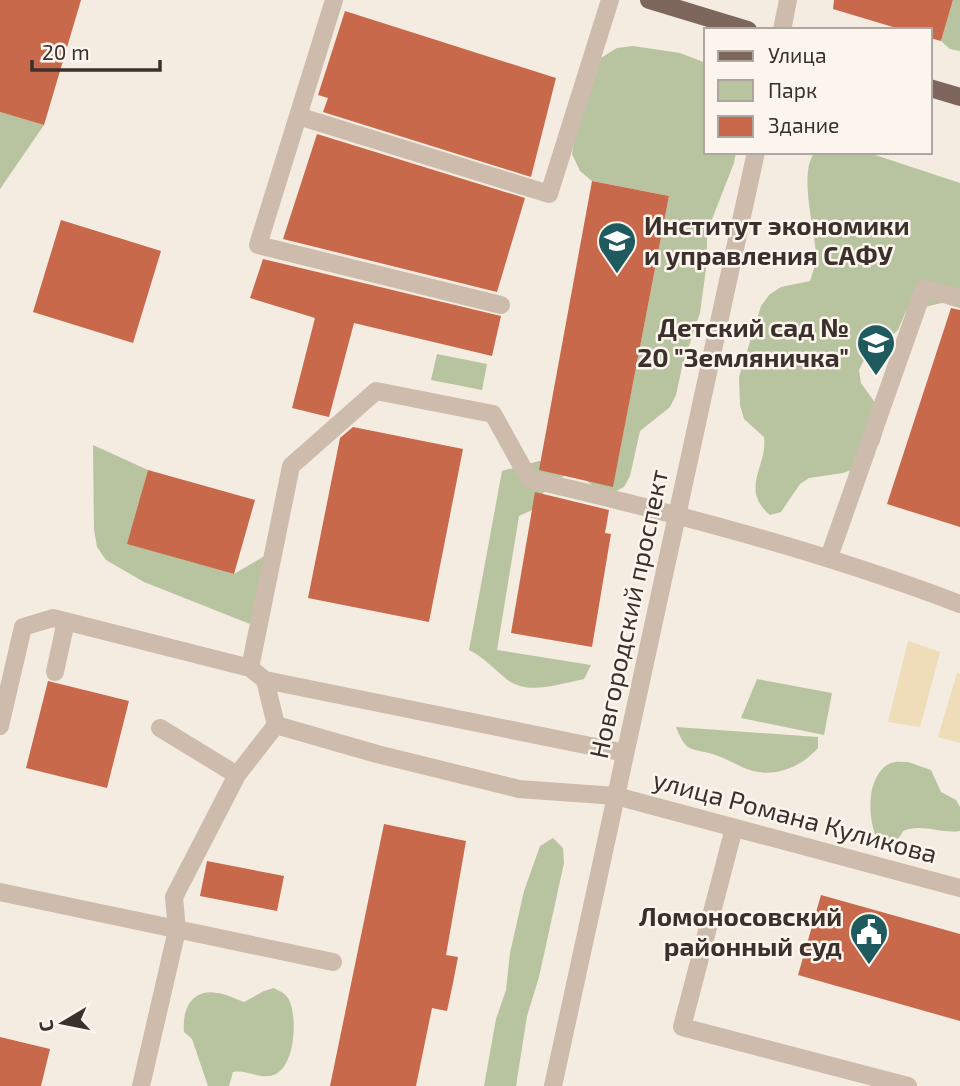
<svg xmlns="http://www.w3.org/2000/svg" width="960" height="1086" viewBox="0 0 960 1086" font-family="'Exo 2',sans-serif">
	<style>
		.green { fill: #b8c4a0 }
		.sand { fill: #efdcb8 }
		.building { fill: #c8694b }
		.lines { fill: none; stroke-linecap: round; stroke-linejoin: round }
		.lane { stroke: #cdbbac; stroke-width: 18 }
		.street { stroke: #cdbbac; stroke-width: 18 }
		.primary { stroke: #7d675c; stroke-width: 18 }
		.labels { text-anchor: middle; stroke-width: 5; stroke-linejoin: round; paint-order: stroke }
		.poi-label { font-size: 26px; font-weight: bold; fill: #3b302b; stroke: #fbf5ee; text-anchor: end }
		.street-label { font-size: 26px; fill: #3b302b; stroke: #fbf5ee }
	</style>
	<rect width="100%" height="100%" fill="#f4ebe1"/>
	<!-- green -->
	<path class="green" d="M953,0H960V51L950,49L941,41Z
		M633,46L680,53L706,63V152H736L734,163L707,232V261L700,313L682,367L676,395L670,407L640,431L630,476L624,487L612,493L600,491L579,475L566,474L543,493V505L519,516L497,650L591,665L584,679C558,684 526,697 504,677C492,667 483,657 469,650L502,471L539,461L615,475L669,196L592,181L580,171L572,154L579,114L587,102L601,58L617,48Z
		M0,112L44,125L0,189Z
		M815,152H866L960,183V299L906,311L898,330L864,360L859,370L861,383L881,411L882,434L879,444L854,469L843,473L809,478L800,484L781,512L770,515C739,489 768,466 764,437L744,419L740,405L739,377L761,306L769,295L781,287L810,281C813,272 816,264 816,255C815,229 798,172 815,152Z
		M437,354L487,364L482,390L431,380Z
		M93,445L148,470L128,544L234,574L268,554L255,626L144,582L106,560L97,547L94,530Z
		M757,679L832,693L824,735L741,718Z
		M676,727L818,737V748C802,766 778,777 753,771C741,768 730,760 718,756C692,746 688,757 676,727Z
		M908,762L931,770L941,792L956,800L960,807V831C940,834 922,823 903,831C898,843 888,844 877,839C867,818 866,774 891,763C896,761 902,762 908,762Z
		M553,838L563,848L564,863L539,977L527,1016L516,1086H484L496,1019L506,990L510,953L524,891L540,846Z
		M274,988C281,992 287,994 290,1002C297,1020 295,1064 276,1074C262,1081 247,1069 233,1072L229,1086H208L192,1039L184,1032C182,1011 191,988 217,993C227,994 235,999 244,1002L264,991Z"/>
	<!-- sand -->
	<path class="sand" d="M908,641L940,652L920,727L888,722Z
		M957,673L960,674V743L938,737Z"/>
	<!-- building -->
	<path class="building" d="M0,0H81L44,125L0,112Z
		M834,0H953L941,41L930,38V30H903L833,9Z
		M345,11L556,78L531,177L323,112L328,98L318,95Z
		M317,134L525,198L497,292L283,239Z
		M592,181L669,196L613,487L539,470Z
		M61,220L161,251L133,343L33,312Z
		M263,259L501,316L492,356L354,323L329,417L292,408L315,318L250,298Z
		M951,308L960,310V527L887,504Z
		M353,427L463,449L429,622L308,598L340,438Z
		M148,470L255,500L234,574L127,544Z
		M535,492L609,510L605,533L611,534L592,647L511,633Z
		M48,681L129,701L107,788L26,768Z
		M384,824L466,841L446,955L458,957L453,983L447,1011L432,1008L416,1086H330Z
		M207,861L284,876L277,911L200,896Z
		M821,895L960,934V1021L798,975Z
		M0,1037L50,1049L41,1086H0Z"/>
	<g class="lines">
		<!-- lane -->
		<path class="lane" d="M334,0L258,245L501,305
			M298,116L549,194L610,0
			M829,557L924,288L960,299
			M250,668L291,466L376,391L493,414L529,479C675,513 820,551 960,604
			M55,672L66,621
			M265,680L625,753
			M0,726L23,627L53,618L250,668L265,680L276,725L377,754L519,789L616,796
			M160,728L237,775
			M734,828L682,1027L908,1086
			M0,892L333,962
			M141,1086L177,930L174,897L237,775L276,725"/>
		<!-- street -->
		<path class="street" d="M782,30L788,0
			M616,796L960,888
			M553,1086L756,152"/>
		<!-- primary -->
		<path class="primary" d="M649,0L748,30
			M930,88L960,97"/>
	</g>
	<!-- icons -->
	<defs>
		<symbol id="university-pin" viewBox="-11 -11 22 30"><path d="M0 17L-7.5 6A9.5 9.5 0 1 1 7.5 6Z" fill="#1f5a5e" stroke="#fbf5ee"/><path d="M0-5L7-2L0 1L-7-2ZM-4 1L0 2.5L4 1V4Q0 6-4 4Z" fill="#fff"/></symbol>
		<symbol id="school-pin" viewBox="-11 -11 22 30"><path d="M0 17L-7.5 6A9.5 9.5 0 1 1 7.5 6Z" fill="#1f5a5e" stroke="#fbf5ee"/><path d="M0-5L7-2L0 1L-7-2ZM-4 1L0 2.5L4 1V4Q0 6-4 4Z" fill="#fff"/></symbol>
		<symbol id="civic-pin" viewBox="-11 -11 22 30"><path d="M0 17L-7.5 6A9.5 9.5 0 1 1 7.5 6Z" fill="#1f5a5e" stroke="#fbf5ee"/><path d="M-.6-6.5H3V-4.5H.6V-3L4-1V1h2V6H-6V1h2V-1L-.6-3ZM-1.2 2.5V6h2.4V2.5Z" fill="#fff"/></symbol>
	</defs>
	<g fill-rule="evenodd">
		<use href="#university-pin" x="595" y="219" width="44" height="60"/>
		<use href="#school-pin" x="854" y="321" width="44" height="60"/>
		<use href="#civic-pin" x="847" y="910" width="44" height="60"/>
	</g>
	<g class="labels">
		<!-- poi labels -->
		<g class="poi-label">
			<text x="644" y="235" text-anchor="start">Институт экономики<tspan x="644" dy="30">и управления САФУ</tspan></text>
			<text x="849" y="337">Детский сад №<tspan x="849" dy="30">20 "Земляничка"</tspan></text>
			<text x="842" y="926">Ломоносовский<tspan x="842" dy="30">районный cуд</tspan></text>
		</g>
		<!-- street labels -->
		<g class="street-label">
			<text transform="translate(629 614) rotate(-78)" y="9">Новгородский проспект</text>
			<text transform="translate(795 817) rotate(15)" y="9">улица Романа Куликова</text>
		</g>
	</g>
	<!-- legend -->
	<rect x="704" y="28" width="228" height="126" fill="#fbf5ee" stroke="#aea6a0" stroke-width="2"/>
	<rect x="718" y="51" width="35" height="10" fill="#7d675c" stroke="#aea6a0" stroke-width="2"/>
	<text x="768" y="63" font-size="21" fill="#3b302b">Улица</text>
	<rect x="718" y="80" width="35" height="21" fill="#b8c4a0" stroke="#aea6a0" stroke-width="2"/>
	<text x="768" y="98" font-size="21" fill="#3b302b">Парк</text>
	<rect x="718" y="116" width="35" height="21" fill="#c8694b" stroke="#aea6a0" stroke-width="2"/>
	<text x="768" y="133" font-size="21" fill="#3b302b">Здание</text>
	<!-- north arrow -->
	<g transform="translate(63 1023) rotate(260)" stroke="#fbf5ee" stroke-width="5" paint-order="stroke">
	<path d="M0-5L12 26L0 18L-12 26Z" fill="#3b302b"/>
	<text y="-10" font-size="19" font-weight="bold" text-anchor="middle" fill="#3b302b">С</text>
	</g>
	<!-- scale -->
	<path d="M32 60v10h128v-10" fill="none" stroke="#3b302b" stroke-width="3.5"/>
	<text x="42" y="60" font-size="21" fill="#3b302b" stroke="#fbf5ee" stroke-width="5" paint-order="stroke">20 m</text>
</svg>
